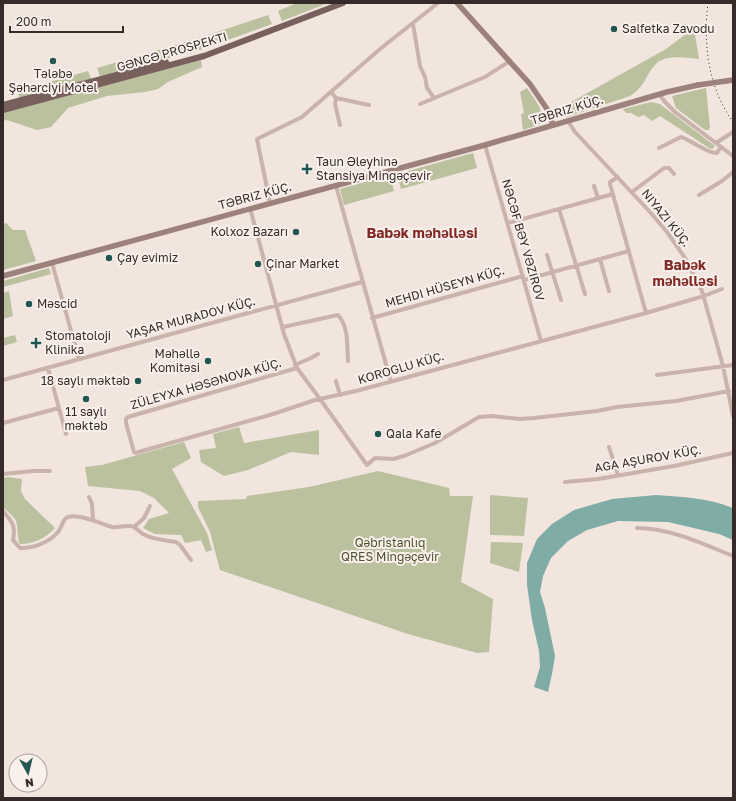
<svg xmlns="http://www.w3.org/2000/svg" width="736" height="801" viewBox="0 0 736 801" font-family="'Golos Text',sans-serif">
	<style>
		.green { fill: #bbc09f }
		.water { fill: #7fada6 }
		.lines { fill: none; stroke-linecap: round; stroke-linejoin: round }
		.street { stroke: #c9b3ab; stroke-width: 4 }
		.secondary { stroke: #9d827c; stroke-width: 5.5 }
		.primary { stroke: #78605c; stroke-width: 6 }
		.rail { stroke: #372b2a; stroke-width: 1; stroke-dasharray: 1 3; stroke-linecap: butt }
		.secondary-bridge { stroke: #9d827c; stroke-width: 5.5 }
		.poi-dot { fill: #215750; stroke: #f9f0eb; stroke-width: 1.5 }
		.labels { text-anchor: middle; stroke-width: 4; stroke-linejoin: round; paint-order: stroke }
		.poi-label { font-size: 12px; fill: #372b2a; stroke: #f9f0eb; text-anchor: start }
		.street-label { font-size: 12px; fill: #372b2a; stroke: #f9f0eb }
		.park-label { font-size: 12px; fill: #4e542f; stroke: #f9f0eb }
		.quarter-label { font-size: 14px; font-weight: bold; fill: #822a26; stroke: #f9f0eb }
	</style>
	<rect width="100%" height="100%" fill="#f1e5de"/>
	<!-- green -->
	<path class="green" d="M297,3H328L282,21L278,11Z
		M268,15L272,24L203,49L100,77L97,68L199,38Z
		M694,28L699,59C687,58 666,54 656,64C645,75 646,86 630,96L567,117L562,116L557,110L666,49Z
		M201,60L202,67L168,82L158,89L145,92L107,96L68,108L51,127L37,130L7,120L3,121V113Z
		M88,71L91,79L19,98L18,91Z
		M527,88C534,99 544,109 542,122L538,125L523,130L521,114L524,113L520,92Z
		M706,88L710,127L709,130H705L676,108L672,96Z
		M651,102L660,104L715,146L712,149L709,148L660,116L652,121L644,115L638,117L631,113H626L623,109Z
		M473,153L477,168L401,189L397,174Z
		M390,175L394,191L344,205L340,189Z
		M6,223L13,230H25L36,261L3,270V224Z
		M49,268L51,274L3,287V281Z
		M9,291L13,316L3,319V293Z
		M15,335L17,342L3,346V338Z
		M239,427L244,443L319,430V455L291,452L248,470L224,476L201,462L199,450L216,448L213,434Z
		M184,442L191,458L172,469L207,533L212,550L206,552L201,540L185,543L181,535L155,534L143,528L149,519L169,513L154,498L140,491L88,486L85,467L102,465Z
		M378,471L449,488L450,496H473L461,582L493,599L489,652L477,653L408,634L220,570L210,532L198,507V501L246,499L247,496L309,487Z
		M8,477L22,479L21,491L25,499L55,528C46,538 34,544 20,544C16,536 19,525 15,519C12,515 7,511 3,507V478Z
		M490,495L528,498L524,536L490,535Z
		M491,542L523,543L519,572L490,563Z"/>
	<!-- water -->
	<path class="water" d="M656,495C682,497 709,498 733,508V540L719,534L668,522L618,521L587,530L568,541L551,558L543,576L540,592L545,608L555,656L552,674L548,692L534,687L540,667L539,651L532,620L527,585V563L537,539L552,524L574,510L612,499Z"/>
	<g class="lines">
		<!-- street -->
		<path class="street" d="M413,24L420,66L425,77L427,88L434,98
			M331,92L336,98L369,105
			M659,94L665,102L675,112L733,156
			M336,98L335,104L340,125
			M420,104L485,77L510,61
			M568,121L575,132L650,212L667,232L685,258L702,291L723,366L733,416
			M716,143L733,132
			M485,145L541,341
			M659,148L681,137C691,140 708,154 717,153L721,147
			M618,177L610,182V184L646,313
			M336,186L391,382
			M594,186L598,198
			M632,192L664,168H669L674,174
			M699,195L722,181L733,172
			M270,203L257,139L302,117L380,49L438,3
			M250,208L284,334L297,368L320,399L367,465L375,458L393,459L404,456L435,443L479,417L492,416L520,419L534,418L597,411L617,407L676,401L729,391
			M559,209L585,294
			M508,223L613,194
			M547,255L561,300
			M600,259L609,291
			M52,263L79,359
			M524,280L629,251
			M372,318L523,276
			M283,327L338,315C349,327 347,347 348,361
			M295,365L311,358L318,354
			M48,368L66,434
			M297,368L128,417L126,419V423L134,452L136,453L142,451L270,415L315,400L356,391L646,313L704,296L722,289
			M657,375L733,365
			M3,380L362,282
			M336,381L340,395
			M3,423L59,408
			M609,447L618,475
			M3,474L33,471H50
			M565,482L598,479L674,466L733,453
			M89,497L92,504L93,520
			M3,511C12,522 16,525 13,540L20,548C32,549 50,542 58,532C62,528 62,519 68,517C78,513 102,524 112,527C119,528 128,524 134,527C137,529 140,532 143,534C153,540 166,540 176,542L180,545L191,560
			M134,527L144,518L150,506
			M637,528C670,528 703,544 733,556"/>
		<!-- secondary -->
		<path class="secondary" d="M457,3L530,84L547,109L553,125
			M726,81L733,80
			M3,276L485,145L667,92L698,85"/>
		<!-- primary -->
		<path class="primary" d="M3,105L166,62
			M3,110L204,56L343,3"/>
		<!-- rail -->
		<path class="rail" d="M708,3C703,44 708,87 733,122"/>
		<!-- secondary-bridge -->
		<path class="secondary-bridge" d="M698,85L726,81"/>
	</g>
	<!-- markers -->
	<g class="poi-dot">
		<circle cx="614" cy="29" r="4"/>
		<circle cx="53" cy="61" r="4"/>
		<path d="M305 163h4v4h4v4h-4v4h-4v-4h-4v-4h4z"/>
		<circle cx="296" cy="232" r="4"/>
		<circle cx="109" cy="258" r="4"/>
		<circle cx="258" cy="264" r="4"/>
		<circle cx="29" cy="304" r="4"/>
		<path d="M34 337h4v4h4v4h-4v4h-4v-4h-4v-4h4z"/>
		<circle cx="208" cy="361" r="4"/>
		<circle cx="138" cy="381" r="4"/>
		<circle cx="86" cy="399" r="4"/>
		<circle cx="378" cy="434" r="4"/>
	</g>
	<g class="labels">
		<!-- poi labels -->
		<g class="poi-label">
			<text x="622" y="33">Salfetka Zavodu</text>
			<text x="53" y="78" text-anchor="middle">Tələbə<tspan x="53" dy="14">Şəhərciyi Motel</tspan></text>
			<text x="316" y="166">Taun Əleyhinə<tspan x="316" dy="14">Stansiya Mingəçevir</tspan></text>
			<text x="288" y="236" text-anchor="end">Kolxoz Bazarı</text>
			<text x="117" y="262">Çay evimiz</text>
			<text x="266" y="268">Çinar Market</text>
			<text x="37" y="308">Məscid</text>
			<text x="45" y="340">Stomatoloji<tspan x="45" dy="14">Klinika</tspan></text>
			<text x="200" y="358" text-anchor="end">Məhəllə<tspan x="200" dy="14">Komitəsi</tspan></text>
			<text x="130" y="385" text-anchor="end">18 saylı məktəb</text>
			<text x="86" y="416" text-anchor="middle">11 saylı<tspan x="86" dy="14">məktəb</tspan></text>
			<text x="386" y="438">Qala Kafe</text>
		</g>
		<!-- street labels -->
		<g class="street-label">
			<text transform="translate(172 52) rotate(-16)" y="4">GƏNCƏ PROSPEKTI</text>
			<text transform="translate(567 110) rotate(-17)" y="4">TƏBRIZ KÜÇ.</text>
			<text transform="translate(255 196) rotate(-15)" y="4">TƏBRIZ KÜÇ.</text>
			<text transform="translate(666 218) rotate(51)" y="4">NIYAZI KÜÇ.</text>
			<text transform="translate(523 240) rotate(74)" y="4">NƏCƏF BƏY VƏZIROV</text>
			<text transform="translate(445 287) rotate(-16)" y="4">MEHDI HÜSEYN KÜÇ.</text>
			<text transform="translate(191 318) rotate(-15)" y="4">YAŞAR MURADOV KÜÇ.</text>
			<text transform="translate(401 368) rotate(-16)" y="4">KOROĞLU KÜÇ.</text>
			<text transform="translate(206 384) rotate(-16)" y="4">ZÜLEYXA HƏSƏNOVA KÜÇ.</text>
			<text transform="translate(648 459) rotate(-10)" y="4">AĞA AŞUROV KÜÇ.</text>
		</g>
		<!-- park labels -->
		<g class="park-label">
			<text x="390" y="547">Qəbristanlıq<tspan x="390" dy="14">QRES Mingəçevir</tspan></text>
		</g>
		<!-- quarter labels -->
		<g class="quarter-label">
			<text x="422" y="238">Babək məhəlləsi</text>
			<text x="685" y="270">Babək<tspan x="685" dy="16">məhəlləsi</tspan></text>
		</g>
	</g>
	<!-- border -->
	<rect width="736" height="801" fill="none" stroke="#372b2a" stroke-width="8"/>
	<!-- north arrow -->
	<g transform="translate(28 773) rotate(172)"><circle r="19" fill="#f9f0eb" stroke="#aba19e"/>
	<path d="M0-3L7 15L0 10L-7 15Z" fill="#215750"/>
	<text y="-6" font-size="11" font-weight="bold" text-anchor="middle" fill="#372b2a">N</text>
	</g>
	<!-- scale -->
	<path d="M10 26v6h113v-6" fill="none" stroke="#372b2a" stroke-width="2"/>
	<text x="16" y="26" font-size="12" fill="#372b2a" stroke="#f9f0eb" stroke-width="3" paint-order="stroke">200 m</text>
</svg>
